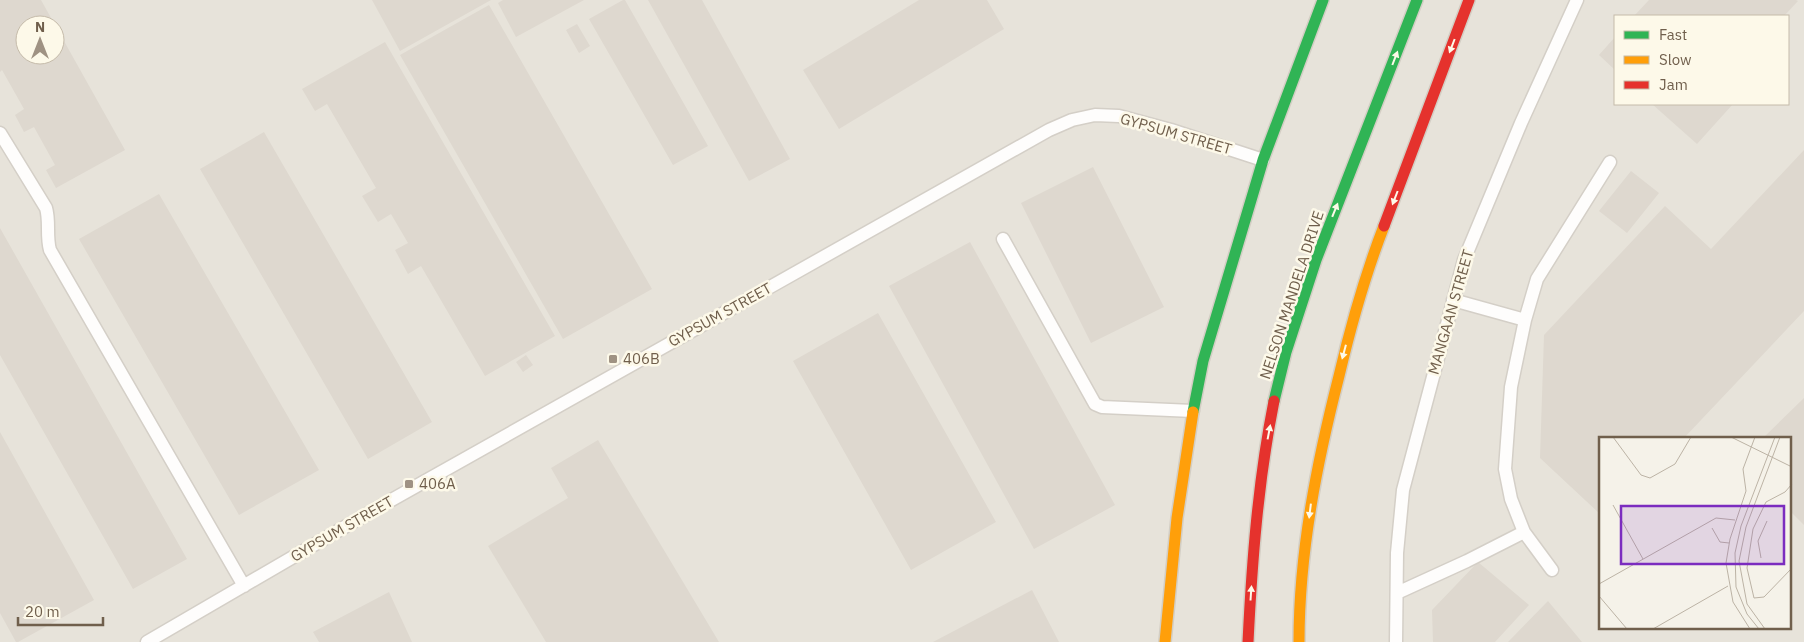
<svg xmlns="http://www.w3.org/2000/svg" width="1804" height="642" viewBox="0 0 1804 642" font-family="'IBM Plex Sans',sans-serif">
	<style>
		.industrial { fill: #e7e3da; fill-rule: evenodd }
		.building { fill: #ded8cf }
		.lines { fill: none; stroke-linecap: round; stroke-linejoin: round }
		.lane-casing { stroke: #d4cfc7; stroke-width: 15 }
		.fast-casing { stroke: #d3cec4; stroke-width: 14 }
		.slow-casing { stroke: #d3cec4; stroke-width: 14 }
		.jam-casing { stroke: #d3cec4; stroke-width: 14 }
		.lane { stroke: #fefdfc; stroke-width: 12 }
		.fast { stroke: #30b455; stroke-width: 11 }
		.slow { stroke: #ff9f0a; stroke-width: 11 }
		.jam { stroke: #e5322d; stroke-width: 11 }
		.oneway { fill: #fdf9e9 }
		.poi-dot { fill: #9f9283; stroke: #fdf9e9; stroke-width: 2 }
		.labels { text-anchor: middle; stroke-width: 5; stroke-linejoin: round; paint-order: stroke }
		.street-label { font-size: 15px; fill: #705f4c; stroke: #fdf9e9 }
		.poi-label { font-size: 15px; fill: #705f4c; stroke: #fdf9e9; text-anchor: start }
		.inset-road { fill: none; stroke: #bcb3a5; stroke-width: 1 }
		.view { fill: #7b2cbf; fill-opacity: 0.15; stroke: #7b2cbf; stroke-width: 2.5 }
		.inset-edge { fill: none; stroke: #705f4c; stroke-width: 2.5 }
	</style>
	<rect width="100%" height="100%" fill="#f5f2e9"/>
	<!-- industrial -->
	<path class="industrial" d="M0,0H1804V642H0ZM1615,16H1788V104H1615ZM25,25H55V55H25ZM1600,438H1790V628H1600Z"/>
	<!-- building -->
	<path class="building" d="M0,0H41L55,25H25V55H55V25L125,150L56,188L46,170L55,165L34,127L24,132L15,115L24,109L2,70L0,72Z
		M372,0H491L400,51Z
		M503,0H584L516,37L498,3Z
		M623,0H625L708,146L673,165L589,19Z
		M648,0H702L790,159L749,181Z
		M919,0H987L1004,29L839,129L803,70Z
		M1649,0H1796L1798,1L1784,16H1634Z
		M489,5L652,289L563,339L400,55Z
		M577,24L590,46L579,53L566,30Z
		M1615,37V70L1599,55Z
		M385,42L555,336L485,376L421,266L408,274L395,250L408,243L391,214L378,222L362,196L376,188L327,104L315,111L302,89Z
		M1652,104H1733L1697,144Z
		M264,132L432,422L368,459L200,169Z
		M1804,150V311L1684,438H1600V514L1540,458L1544,335L1665,206L1711,249Z
		M1093,167L1164,307L1091,343L1021,203Z
		M1631,171L1659,193L1627,233L1599,211Z
		M159,194L319,470L239,515L79,239Z
		M0,228L187,559L133,589L0,355Z
		M970,242L1115,505L1034,549L889,286Z
		M878,313L996,522L911,570L793,361Z
		M526,355L533,365L523,372L516,362Z
		M1804,398V525L1790,511V438H1763Z
		M0,432L94,600L18,642H16L0,613Z
		M598,440L719,642H546L488,546L568,498L551,468Z
		M1478,562L1529,605L1495,642H1433L1432,610Z
		M1032,590L1059,642H933Z
		M389,592L412,642H319L313,632Z
		M1548,601L1582,642H1508Z"/>
	<g class="lines">
		<defs>
			<path id="lane" d="M0,133L46,208C50,221 46,236 50,250L244,586
				M1003,239L1095,404L1102,407L1193,411
				M1453,300L1525,320
				M1552,570L1524,532L1511,499L1505,469L1511,387L1525,320L1537,279L1610,162
				M1397,593L1467,561L1524,532
				M147,642L372,511L1049,130L1072,120L1095,115L1119,116L1171,130L1263,160
				M1396,642L1397,553L1403,490L1464,260L1521,123L1577,0"/>
			<path id="fast" d="M1274,401L1286,352L1316,260L1417,0
				M1193,412L1203,361L1263,160L1323,0"/>
			<path id="slow" d="M1165,642L1177,518L1193,412
				M1299,642C1299,552 1317,462 1339,376C1351,325 1365,275 1384,226"/>
			<path id="jam" d="M1384,226L1469,0
				M1248,642C1252,561 1258,481 1274,401"/>
		</defs>
		<!-- lane casing -->
		<use href="#lane" class="lane-casing"/>
		<!-- fast casing -->
		<use href="#fast" class="fast-casing"/>
		<!-- slow casing -->
		<use href="#slow" class="slow-casing"/>
		<!-- jam casing -->
		<use href="#jam" class="jam-casing"/>
		<!-- lane -->
		<use href="#lane" class="lane"/>
		<!-- fast -->
		<use href="#fast" class="fast"/>
		<!-- slow -->
		<use href="#slow" class="slow"/>
		<!-- jam -->
		<use href="#jam" class="jam"/>
	</g>
	<!-- one-way arrows -->
	<defs><path id="oneway-solid" d="M-6-.8H1V-3.2L6.5 0L1 3.2V.8H-6Z" transform="scale(1.25)"/></defs>
	<g class="oneway">
		<use href="#oneway-solid" transform="translate(1452 46) rotate(111)"/>
		<use href="#oneway-solid" transform="translate(1395 58) rotate(-69)"/>
		<use href="#oneway-solid" transform="translate(1395 198) rotate(111)"/>
		<use href="#oneway-solid" transform="translate(1335 210) rotate(-68)"/>
		<use href="#oneway-solid" transform="translate(1344 352) rotate(105)"/>
		<use href="#oneway-solid" transform="translate(1269 432) rotate(-79)"/>
		<use href="#oneway-solid" transform="translate(1310 511) rotate(97)"/>
		<use href="#oneway-solid" transform="translate(1251 593) rotate(-86)"/>
	</g>
	<!-- markers -->
	<g class="poi-dot">
		<rect x="608" y="354" width="10" height="10" rx="2.5"/>
		<rect x="404" y="479" width="10" height="10" rx="2.5"/>
	</g>
	<g class="labels">
		<!-- street labels -->
		<g class="street-label">
			<text transform="translate(1176 134) rotate(16)" y="5">GYPSUM STREET</text>
			<text transform="translate(1292 295) rotate(-72)" y="5">NELSON MANDELA DRIVE</text>
			<text transform="translate(1451 312) rotate(-74)" y="5">MANGAAN STREET</text>
			<text transform="translate(720 315) rotate(-29)" y="5">GYPSUM STREET</text>
			<text transform="translate(342 529) rotate(-30)" y="5">GYPSUM STREET</text>
		</g>
		<!-- poi labels -->
		<g class="poi-label">
			<text x="623" y="364">406B</text>
			<text x="419" y="489">406A</text>
		</g>
	</g>
	<!-- overview -->
	<g transform="translate(1599 437)">
		<rect width="192" height="192" fill="#f5f2e9"/>
		<path class="inset-road" d="M14,0L42,38L51,41L76,27L92,0M132,0L193,30M193,47L186,55L167,65L154,92L148,131L155,161L165,160L193,131M14,68L44,122M113,91L121,105L130,106M162,121L159,104L168,84M0,147L117,81L136,83M0,159L28,192M54,192L129,149M151,192L134,165L127,126L131,102L147,54L144,32L156,0M160,192L148,177L137,150L136,116L142,89L176,0M166,192L148,167L140,124L147,90L181,0"/>
		<path class="view" d="M22,69H185V127H22Z"/>
		<rect width="192" height="192" class="inset-edge"/>
	</g>
	<!-- legend -->
	<rect x="1614" y="15" width="175" height="90" fill="#fdf9e9" stroke="#c5bbaa"/>
	<rect x="1624" y="31" width="25" height="8" fill="#30b455" stroke="#c5bbaa"/>
	<text x="1659" y="40" font-size="15" fill="#705f4c">Fast</text>
	<rect x="1624" y="56" width="25" height="8" fill="#ff9f0a" stroke="#c5bbaa"/>
	<text x="1659" y="65" font-size="15" fill="#705f4c">Slow</text>
	<rect x="1624" y="81" width="25" height="8" fill="#e5322d" stroke="#c5bbaa"/>
	<text x="1659" y="90" font-size="15" fill="#705f4c">Jam</text>
	<!-- north arrow -->
	<g transform="translate(40 40)"><circle r="24" fill="#fdf9e9" stroke="#c5bbaa"/>
	<path d="M0-4L9 19L0 12L-9 19Z" fill="#9f9283"/>
	<text y="-8" font-size="14" font-weight="bold" text-anchor="middle" fill="#705f4c">N</text>
	</g>
	<!-- scale -->
	<path d="M18 617v8h85v-8" fill="none" stroke="#705f4c" stroke-width="2.5"/>
	<text x="25" y="617" font-size="15" fill="#705f4c" stroke="#fdf9e9" stroke-width="4" paint-order="stroke">20 m</text>
</svg>
